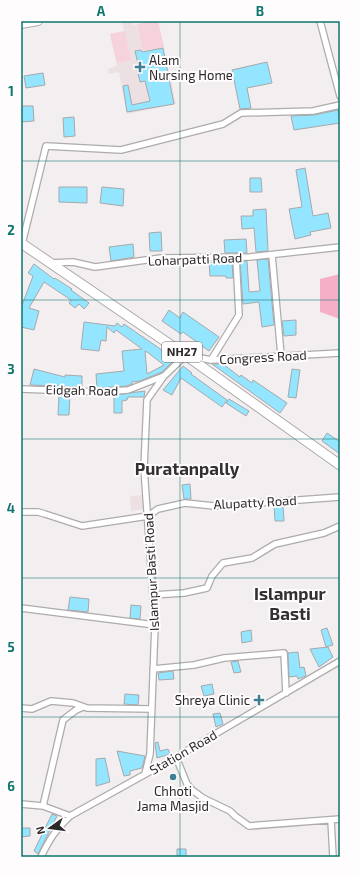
<svg xmlns="http://www.w3.org/2000/svg" width="361" height="878" viewBox="0 0 361 878" font-family="'Exo 2',sans-serif">
	<style>
		.built { fill: #ede0e3 }
		.green { fill: #f6d2dd }
		.water { fill: #f5afc6 }
		.building { fill: #94e5ff; stroke: #a6a9ab; fill-rule: evenodd }
		.lines { fill: none; stroke-linecap: round; stroke-linejoin: round }
		.minor-casing { stroke: #aeabac; stroke-width: 8 }
		.secondary-casing { stroke: #aeabac; stroke-width: 10 }
		.primary-casing { stroke: #aeabac; stroke-width: 11 }
		.minor { stroke: #fff; stroke-width: 5.5 }
		.secondary { stroke: #fff; stroke-width: 8 }
		.primary { stroke: #fff; stroke-width: 9 }
		.grid { fill: none; stroke: #0f766e; stroke-width: 1; stroke-opacity: 0.55 }
		.poi-dot { fill: #3f7f93; stroke: #fffcfd; stroke-width: 1.5 }
		.labels { text-anchor: middle; stroke-width: 4; stroke-linejoin: round; paint-order: stroke }
		.shield { fill: #fffcfd; stroke: #6b6869; stroke-width: 1 }
		.shield-label { font-size: 12px; font-weight: bold; fill: #2b292a }
		.poi-label { font-size: 13px; fill: #2b292a; stroke: #fffcfd; text-anchor: start }
		.street-label { font-size: 13px; fill: #2b292a; stroke: #fffcfd }
		.district-label { font-size: 17px; font-weight: bold; fill: #333030; stroke: #fffcfd }
		.neatline { fill: none; stroke: #0f766e; stroke-width: 1.5 }
		.grid-label { font-size: 13px; text-anchor: middle; font-weight: bold; fill: #0f766e }
	</style>
	<rect width="100%" height="100%" fill="#f3eef0"/>
	<!-- built -->
	<path class="built" d="M122,21H132L133,25L158,21L176,104L127,114L119,72L109,74L108,69L117,66L110,34L124,31Z
		M143,495L144,509L131,511L130,496Z"/>
	<!-- green -->
	<path class="green" d="M153,21H158L164,47L143,50L138,24Z
		M125,31L131,60L117,63L110,34Z"/>
	<!-- water -->
	<path class="water" d="M340,274V319L320,312V279Z"/>
	<!-- building -->
	<path class="building" d="M163,48L174,104L127,112L123,86L128,85L132,105L150,101L145,81L140,82L137,69L139,68L135,51L141,50L142,52Z
		M267,62L272,83L247,88L251,108L240,109L232,70Z
		M43,73L45,85L26,88L24,76Z
		M21,106H33L34,121L21,122Z
		M338,110L340,123L294,130L291,116L314,115Z
		M74,117L75,136L64,137L63,118Z
		M305,168L313,216L328,213L331,228L310,232L311,235L295,239L289,209L302,207L296,170Z
		M250,178H261L262,192H250Z
		M59,187H87V203L59,202Z
		M102,187L124,189L123,206L100,203Z
		M266,209L268,251L256,252L254,228L242,229L241,216H253V210Z
		M161,232L162,251H150L149,233Z
		M246,239L247,253H225L224,240Z
		M133,244L134,257L111,261L109,247Z
		M268,259L274,325L262,327L259,302L243,304L240,261H247L249,292L260,291L257,260Z
		M232,261L233,278H226V276H210L209,262Z
		M34,264L54,279L55,278L72,289L71,290L89,303L84,309L79,304L75,308L69,303L71,300L44,282L29,308L39,311L34,330L21,327V308L33,276L28,273Z
		M169,310L180,318L183,312L219,337L209,351L183,332L181,334L162,321Z
		M296,320V335L284,336L282,321Z
		M84,322L115,326L117,323L122,327L124,324L175,359L176,358L162,372L140,381L132,382V384L127,386L97,388L96,374L124,371L122,351L142,349L116,330L114,333L107,327L106,341L101,340L99,351L81,349ZM145,351L147,352L164,365L147,374Z
		M212,364H223L240,377L241,375L252,383L253,380L287,403L280,413Z
		M183,366L192,373L191,374L227,400L222,407L181,378L172,395L163,390Z
		M34,369L65,377V375L82,376V387L30,385Z
		M292,369L300,370L296,398L288,397Z
		M145,391L144,397H128L127,400L122,401V413H114V395Z
		M59,395H70L69,415H58Z
		M229,399L249,411L246,416L226,403Z
		M327,433L340,442V454L322,441Z
		M190,484L191,499H184L182,485Z
		M283,505L284,521H275L274,506Z
		M70,597L89,599L88,612L68,610Z
		M131,605L141,606L140,619L130,618Z
		M327,628L333,645L326,647L321,630Z
		M251,630L252,641L242,643L241,632Z
		M328,647L333,657L319,667L310,649Z
		M298,652L300,668L304,667L306,676L298,679L297,676L289,677L288,653Z
		M238,661L241,672L234,673L231,662Z
		M173,671L174,679L159,680L158,673Z
		M212,684L214,694L204,696L201,686Z
		M125,694L139,695L138,705L124,704Z
		M220,713L223,724L216,727L213,714Z
		M158,742L160,751L168,749L170,754L157,758L155,743Z
		M117,751L145,756L142,768L130,771V775L124,776Z
		M105,758L110,782L96,786V759Z
		M52,814L57,816L38,854L34,851Z
		M21,828H30V836L21,837Z
		M177,849H186V857H177Z"/>
	<g class="lines">
		<defs>
			<path id="minor" d="M320,21L340,96
				M22,244L46,146L121,150L223,124L241,113L313,111L340,105
				M272,255L281,355
				M50,263L73,262L95,267L161,258L250,257L340,247
				M211,360L239,315L236,257
				M21,389L101,392L128,390L164,376L186,355L211,360L340,353
				M21,512H38L45,514L82,526L148,516L158,509L185,503L214,506L340,497
				M153,595L184,593L207,588L212,576L223,563L252,558L275,544L324,533L340,526
				M21,608L155,625
				M153,669L194,665L224,658L284,653L286,693
				M21,708L32,709L51,701L73,703L87,708L151,709
				M176,757L187,784L192,790L203,798L230,811L235,816L249,826L340,819
				M145,774L150,754L155,625L144,468L147,400L164,376
				M21,804L43,806L70,816
				M43,806L63,720L76,710L83,707
				M331,820L333,857
				M41,857C49,840 56,829 70,816L176,757L340,661"/>
			<path id="secondary" d="M21,24L38,21"/>
			<path id="primary" d="M21,243L184,354L340,465"/>
		</defs>
		<!-- minor casing -->
		<use href="#minor" class="minor-casing"/>
		<!-- secondary casing -->
		<use href="#secondary" class="secondary-casing"/>
		<!-- primary casing -->
		<use href="#primary" class="primary-casing"/>
		<!-- minor -->
		<use href="#minor" class="minor"/>
		<!-- secondary -->
		<use href="#secondary" class="secondary"/>
		<!-- primary -->
		<use href="#primary" class="primary"/>
	</g>
	<!-- grid -->
	<path class="grid" d="M180,21V857M21,161H340M21,300H340M21,439H340M21,578H340M21,717H340"/>
	<!-- markers -->
	<g class="poi-dot">
		<path d="M138 61h4v4h4v4h-4v4h-4v-4h-4v-4h4z"/>
		<path d="M257 694h4v4h4v4h-4v4h-4v-4h-4v-4h4z"/>
		<circle cx="173" cy="777" r="4"/>
	</g>
	<g class="labels">
		<!-- shield labels -->
		<rect class="shield" x="162" y="342" width="40" height="20" rx="3"/>
		<g class="shield-label">
			<text x="182" y="356">NH27</text>
		</g>
		<!-- poi labels -->
		<g class="poi-label">
			<text x="149" y="65">Alam<tspan x="149" dy="15">Nursing Home</tspan></text>
			<text x="250" y="705" text-anchor="end">Shreya Clinic</text>
			<text x="173" y="796" text-anchor="middle">Chhoti<tspan x="173" dy="15">Jama Masjid</tspan></text>
		</g>
		<!-- street labels -->
		<g class="street-label">
			<text transform="translate(195 259) rotate(-2)" y="5">Loharpatti Road</text>
			<text transform="translate(263 357) rotate(-3)" y="5">Congress Road</text>
			<text transform="translate(82 390) rotate(1)" y="5">Eidgah Road</text>
			<text transform="translate(255 502) rotate(-3)" y="5">Alupatty Road</text>
			<text transform="translate(151 572) rotate(-93)" y="5">Islampur Basti Road</text>
			<text transform="translate(183 752) rotate(-30)" y="5">Station Road</text>
		</g>
		<!-- district labels -->
		<g class="district-label">
			<text x="187" y="475">Puratanpally</text>
			<text x="290" y="600">Islampur<tspan x="290" dy="20">Basti</tspan></text>
		</g>
	</g>
	<!-- border -->
	<rect width="361" height="878" fill="none" stroke="#fffcfd" stroke-width="44"/>
	<!-- north arrow -->
	<g transform="translate(50 828) rotate(256)" stroke="#fffcfd" stroke-width="3" paint-order="stroke">
	<path d="M0-3L7 15L0 10L-7 15Z" fill="#2b292a"/>
	<text y="-6" font-size="11" font-weight="bold" text-anchor="middle" fill="#2b292a">N</text>
	</g>
	<rect x="22" y="22" width="317" height="834" class="neatline"/>
	<g class="grid-label">
		<text x="101" y="16">A</text>
		<text x="260" y="16">B</text>
		<text x="11" y="96">1</text>
		<text x="11" y="235">2</text>
		<text x="11" y="374">3</text>
		<text x="11" y="513">4</text>
		<text x="11" y="652">5</text>
		<text x="11" y="791">6</text>
	</g>
</svg>
